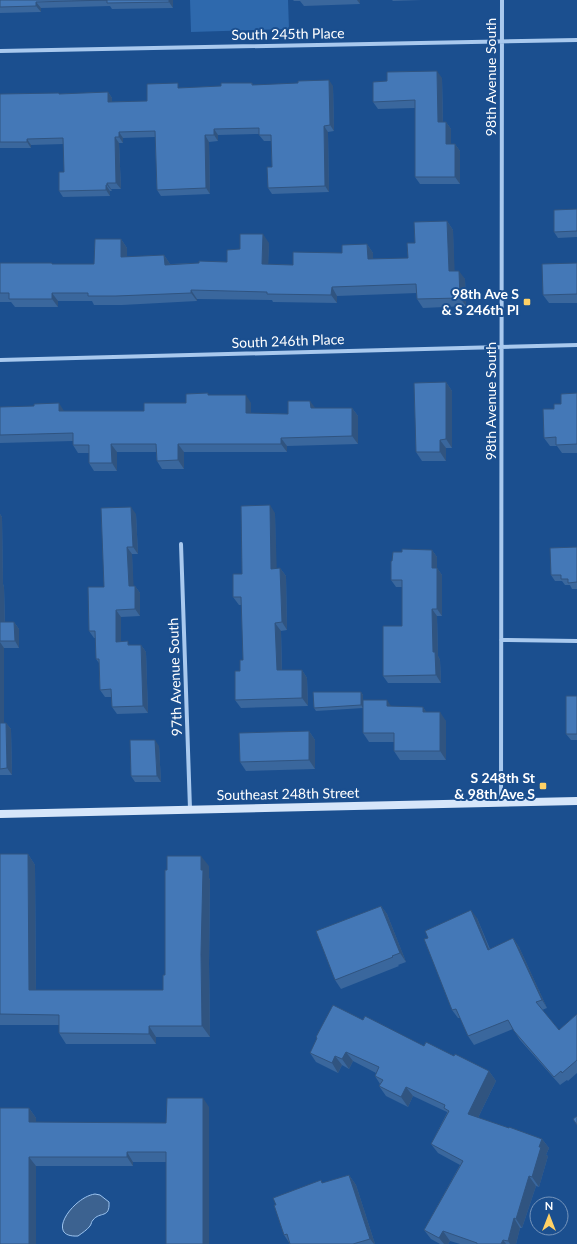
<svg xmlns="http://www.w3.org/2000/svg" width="577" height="1244" viewBox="0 0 577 1244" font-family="Lato,sans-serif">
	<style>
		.green { fill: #2e69ad }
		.water { fill: #3c6290; stroke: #9cc4f0 }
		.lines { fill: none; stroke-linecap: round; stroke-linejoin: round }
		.street { stroke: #a9c9ee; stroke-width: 4 }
		.secondary { stroke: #d6e6fa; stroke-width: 8 }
		.wall { fill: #3a679d }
		.shaded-wall { fill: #305480 }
		.building { fill: #4478b7; stroke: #305480 }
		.poi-dot { fill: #ffd166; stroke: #1b4f8f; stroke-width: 1.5 }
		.labels { text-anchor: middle; stroke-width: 4; stroke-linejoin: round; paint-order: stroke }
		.street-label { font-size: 14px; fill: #fff; stroke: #1b4f8f }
		.poi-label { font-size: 14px; font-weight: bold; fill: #fff; stroke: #1b4f8f; text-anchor: end }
	</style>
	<rect width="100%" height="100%" fill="#1b4f8f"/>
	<!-- green -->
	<path class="green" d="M190,0H288L289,29L191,32Z"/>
	<!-- water -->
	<path class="water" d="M95,1194L100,1195L109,1202C110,1219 100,1211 93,1220C91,1222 92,1223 90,1226C87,1230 82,1233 78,1236C44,1238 73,1197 95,1194Z"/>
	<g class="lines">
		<!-- street -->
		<path class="street" d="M0,51L577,40
			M0,360L577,345
			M181,544L190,809
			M501,640L577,641
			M501,802L502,0"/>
		<!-- secondary -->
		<path class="secondary" d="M0,814L577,801"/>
	</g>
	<!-- wall -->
	<path class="wall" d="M0,0H173V8L112,9L110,6L41,8V12L0,13Z
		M293,0H360V4L304,6L300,1H294Z
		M392,0H422L393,1Z
		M442,78L443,122H446L451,129V144H455L460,151V184H420L415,177V108L378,109L373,102L387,81Z
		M252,83L253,85L333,86L334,131L328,132L329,192L272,194L268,188L272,167L271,141H264L259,135V134L218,135V141L209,142L210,194L161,196L157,190L155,137L123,138V143H119L121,189H111L112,191H110V196L63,197L59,191L64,172V144L31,145V148H0V94H60L108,92L112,98V102L147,101L181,88L221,86Z
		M577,209V237L558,238L554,232Z
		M447,221L453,230L454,271L465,279L466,306L423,308L417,299V293L337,296V303L273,302L272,300L197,299V301L122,305H94L92,301H58V307H15L11,302H0V263L53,264H94L121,239L127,248V257L164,255L170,264L227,262L240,249L269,243L268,264L293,265L342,253L367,244L373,253V259L408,258L415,243Z
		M577,263V303H549L543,295Z
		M446,382L452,391V448H446V461H422L416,452Z
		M577,393V453H562L557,446H550L544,438L554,409Z
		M209,395L251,403V413L288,414L316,408H352L358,416V444L287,446V452H184V469H162L157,461L156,452H117V471H94L89,463V453H78L73,445V441L0,443V407L64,411H144L186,403Z
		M275,513L276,569L280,568L286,576L287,630L281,631L282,670H302L307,678L308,706L241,708L235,700L240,671L243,660L242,605H239L233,597L242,574Z
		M0,514L2,517L3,584L4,587L5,622H14L19,629V648H4V723H6L11,729L12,775H0Z
		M136,514L138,554H132L133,586H135L140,593V616L121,617V642L130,645H141L146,652L148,713L117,714L112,707L111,697H105L100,690L99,663L96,659V638H94L89,631Z
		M577,547V589H572L570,585H565L562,581H555L551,575Z
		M432,550L437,557V568L442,575V616H437L438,656L440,660L441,683H388L383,676L402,626V587H396L391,580L392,561L402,552Z
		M361,692L363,695V700L391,707H423L426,712L446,721V760H400L394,751V742H369L363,733V708L316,711L314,708Z
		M577,696V740H571L566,734Z
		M309,731L315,740V769L246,771L240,762Z
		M159,746L161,782H135L131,776Z
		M0,854H28L35,865L36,990H163L165,975L209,866V878L210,880L209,964L210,1037H156V1044H66L59,1033V1025H0Z
		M381,906L387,914L406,962L398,965L399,966L341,989L335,980Z
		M477,918L490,949L513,938L519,947L547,1008L542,1010L559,1030L577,1014V1073L568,1081L567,1080L560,1085L520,1040L513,1029L474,1045L468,1036L460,1018H458L452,1010Z
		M363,1020L424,1046L454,1056L489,1071L496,1081L478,1118L542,1139L549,1148L546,1155L548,1156L539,1187L536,1186L522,1228H520L516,1244H460L450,1241L448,1244H440L431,1239L424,1230L460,1165L438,1153L431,1144L447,1113V1112L413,1096L408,1107L386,1096L379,1086L380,1084L375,1076L376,1073L353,1061L349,1069L342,1065L338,1073L316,1062L310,1053L317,1039L316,1037Z
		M209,1107L166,1162H133V1166H36V1244H0L29,1108L36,1118V1122L166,1123Z
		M349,1175L356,1185L375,1244H290L284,1235L323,1183Z"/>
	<!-- shaded-wall -->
	<path class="shaded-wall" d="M169,0H173V8L169,2Z
		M357,0H360V4Z
		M36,2L41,8V12L36,6Z
		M437,71L442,78L443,129L438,122Z
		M329,80L333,86L334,131L330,125Z
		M108,92L112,98V108L108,102Z
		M446,122L451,129V151L446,144Z
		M324,126L328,132L329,192L325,186Z
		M214,129L218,135V141L214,135Z
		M119,132L123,138V143L119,137Z
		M205,135L209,142L210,194L206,188Z
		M115,137L119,143L121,189L116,183Z
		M27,139L31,145V148L27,142Z
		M455,144L460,151V184L455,177Z
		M107,183L111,189L112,191L107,185Z
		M106,185L110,191V196L106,190Z
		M447,221L453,230L455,279L449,271Z
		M263,234L269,243L268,272L262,264Z
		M121,239L127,248V266L121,257Z
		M367,244L373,253V268L368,259Z
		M164,255L170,264L171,273L165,265Z
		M459,271L465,279L466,306L460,298Z
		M332,287L337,296V303L331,295Z
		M191,290L197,299V301L191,293Z
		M52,293L58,301V307L52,299Z
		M446,382L452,391V448L446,439Z
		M246,395L251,403V421L246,413Z
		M310,401L316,409L311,408Z
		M59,403L64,411L65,420L59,411Z
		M352,408L358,416V444L352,436Z
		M281,438L287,446V452L281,444Z
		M440,440L446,448V461L440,452Z
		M111,444L117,452V471L112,463Z
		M178,444L184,452V469L178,460Z
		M270,505L275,513L277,577L271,569Z
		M131,507L136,514L138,554L133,547Z
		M0,514L2,517L3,584L4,587L5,629L0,622Z
		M127,547L132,554L134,593L129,586Z
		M432,550L437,557V575L432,568Z
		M280,568L286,576L287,630L282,622Z
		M437,568L442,575V616L437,609Z
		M135,586L140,593V616L135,609Z
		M432,609L437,616L438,656L440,660L441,683L436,675L433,652Z
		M116,610L121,617V649L116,642Z
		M14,622L19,629V648L15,641Z
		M275,623L281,631L282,678L277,670Z
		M0,642L4,648V730L0,724Z
		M141,645L146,652L148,713L143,706Z
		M302,670L307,678L308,706L302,698Z
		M361,692L363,695V708L361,705Z
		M387,700L393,709L387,706Z
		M423,707L429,716L423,712Z
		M440,712L446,721V760L440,751Z
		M6,723L11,729L12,775L7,768Z
		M309,731L315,740V769L309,760Z
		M155,740L159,746L161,782L157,776Z
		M28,854L35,865L36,1001L29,990Z
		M201,856L209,866V878L210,880L209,964L210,1037L202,1026L201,954Z
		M381,906L387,914L406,962L400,953Z
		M471,910L477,918L493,959L488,950Z
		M513,938L519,947L547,1008L542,1000Z
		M149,1026L156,1037V1044L149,1034Z
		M346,1052L353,1061L349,1069L342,1059Z
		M335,1056L342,1065L338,1073L332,1063Z
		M489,1071L496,1081L475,1124L468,1114Z
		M406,1087L413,1096L408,1107L401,1097Z
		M203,1098L209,1107V1244H203Z
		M29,1108L36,1118V1131L29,1122Z
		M542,1139L549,1148L546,1155L548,1156L539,1187L532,1177L539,1147Z
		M127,1152L133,1162V1166L127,1157Z
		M29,1157L36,1166V1244H29Z
		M349,1175L356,1185L375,1244H374L370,1239Z
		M529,1176L536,1186L522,1228L516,1219Z
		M514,1218L520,1228L516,1244H510L508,1241Z
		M443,1231L450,1241L448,1244H444L439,1238Z
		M503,1240L506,1244H501Z"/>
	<!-- building -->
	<path class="building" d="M0,0H169V2L107,3V0L36,2V6L0,7Z
		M437,71L438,122H446V144H455V177H415V100L373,102V82L387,81V72Z
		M329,80L330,125L324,126L325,186L268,188L267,167H272L271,135H259V128L214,129V135H205L206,188L157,190L155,131L119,132V137H115L116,183H107V185H106V190L59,191V172H64L63,138L27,139V142H0V94L59,93V94L108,92V102L147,101V84L178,83V88L221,86V83H252V85L298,83V81Z
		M577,209V231L554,232V210Z
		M447,221L449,271H459L460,298L417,299L416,284L332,287L331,295L267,294V292L191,290V293L116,296H88V293H52V299H9V293H0V263H52V264H94L95,239H121V257L164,255L165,265L199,263V261L227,262V250L240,249V234H263L262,264L293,265V252L342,253V245L367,244L368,259L408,258L407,243H415L414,222Z
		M577,263V294L543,295L542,264Z
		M446,382V439L440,440V452H416L414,383Z
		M208,393V395H246V413L288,414V401H310L311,408H352V436L281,438V444H178V460L157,461L156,444H111L112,463H89V445H73V433L0,435V407L34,406V404L59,403V411H144V403H186V394Z
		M577,393V444L556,445V437L544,438L543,409H554V404H561V394Z
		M270,505L271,569L280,568L282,622L275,623L277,670H302V698L235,700V671H240V660H243L241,597H233V574H242L241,506Z
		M131,507L133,547H127L129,586H135V609L116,610V642L128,641V645H141L143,706L112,707L111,689L100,690L99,659H96L95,631H89L88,587H104L101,508Z
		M577,547V582L568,583V579H561V575H551L550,548Z
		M402,549L432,550V568H437V609H432L433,652H435L436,675L383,676V626H402V580H391V561H392L393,552H402Z
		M0,606V622H14L15,641H0Z
		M313,692H361V705L314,708Z
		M566,696H577V734H566Z
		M363,700H387V706L423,707V712H440V751H394V733H363Z
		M0,723H6L7,768L0,769Z
		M309,731V760L240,762L239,733Z
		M130,740H155L157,776H131Z
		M0,854H28L29,990H163V975H165V870H167V856H201V870H203L201,954L202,1026H149V1034L59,1033V1015L0,1014Z
		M381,906L400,953L392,956L393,957L335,980L316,931Z
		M471,910L488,950L513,938L542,1000L536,1002L559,1030L577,1014V1060L562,1073L561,1071L554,1077L514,1031L508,1020L468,1036L456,1009L452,1010L424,939L428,938L425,931Z
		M333,1005L363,1020L365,1016L424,1046L426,1042L454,1056L455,1054L489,1071L468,1114L509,1128V1127L542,1139L539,1147H541L532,1177L529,1176L516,1219L514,1218L508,1241L503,1240L501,1244H477V1243L443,1231L439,1238L424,1230L463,1161L431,1144L449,1111L444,1108L445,1105L406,1087L401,1097L379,1086L383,1080L375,1076L379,1067L346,1052L342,1059L335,1056L332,1063L310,1053L317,1038L316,1037Z
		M167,1098H203V1244H166V1152H127V1157H29V1244H0V1108H29V1122L166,1123Z
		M577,1116V1125L573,1119Z
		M349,1175L370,1239L353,1244H290L287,1234L284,1235L274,1205H276L273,1198L321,1180L322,1183Z"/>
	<!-- markers -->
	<g class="poi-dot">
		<rect x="523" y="298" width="8" height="8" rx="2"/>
		<rect x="539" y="782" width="8" height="8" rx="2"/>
	</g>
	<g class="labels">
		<!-- street labels -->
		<g class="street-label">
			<text transform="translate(288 34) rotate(-1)" y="5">South 245th Place</text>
			<text transform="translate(491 77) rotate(-90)" y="5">98th Avenue South</text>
			<text transform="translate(288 341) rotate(-2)" y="5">South 246th Place</text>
			<text transform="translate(491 401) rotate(-90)" y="5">98th Avenue South</text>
			<text transform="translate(175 677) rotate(-92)" y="5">97th Avenue South</text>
			<text transform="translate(288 794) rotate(-1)" y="5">Southeast 248th Street</text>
		</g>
		<!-- poi labels -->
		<g class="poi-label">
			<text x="519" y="299">98th Ave S<tspan x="519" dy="16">&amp; S 246th Pl</tspan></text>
			<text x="535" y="783">S 248th St<tspan x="535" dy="16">&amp; 98th Ave S</tspan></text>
		</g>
	</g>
	<!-- north arrow -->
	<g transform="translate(549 1216)"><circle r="19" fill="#1b4f8f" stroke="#7695bc"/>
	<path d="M0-3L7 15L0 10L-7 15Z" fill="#ffd166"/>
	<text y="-6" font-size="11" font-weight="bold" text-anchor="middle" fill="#ffffff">N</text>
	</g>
</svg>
